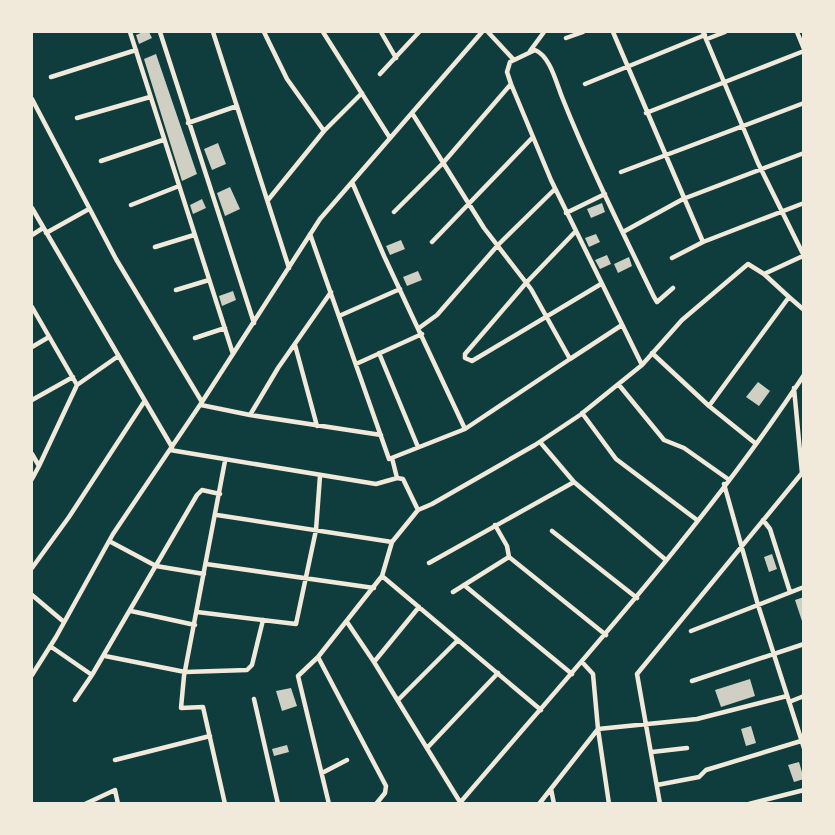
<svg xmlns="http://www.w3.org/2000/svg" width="835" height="835" viewBox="0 0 835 835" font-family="'Alegreya Sans',sans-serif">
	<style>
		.building { fill: #cfcfc3 }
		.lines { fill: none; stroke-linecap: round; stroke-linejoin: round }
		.minor { stroke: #f1e9da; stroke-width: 4.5 }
	</style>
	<rect width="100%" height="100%" fill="#0f3d3e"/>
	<!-- building -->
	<path class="building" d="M143,32H149L152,38L139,44L136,35Z
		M156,54L197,174L182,181L144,59Z
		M218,143L226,164L212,170L204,149Z
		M230,187L240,209L225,216L217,193Z
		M202,199L206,208L193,214L190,205Z
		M602,203L605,212L591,218L587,209Z
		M596,234L600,242L589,247L585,238Z
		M401,240L405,249L390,255L386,246Z
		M607,255L611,264L600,269L595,260Z
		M629,257L632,266L618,273L614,264Z
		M418,271L422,280L407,286L403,277Z
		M233,291L236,300L222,306L219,296Z
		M758,382L770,391L759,406L746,397Z
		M772,554L777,569L769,572L764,557Z
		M804,597V621H802L795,600Z
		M750,679L755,696L721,707L715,690Z
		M291,688L297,706L282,711L276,691Z
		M751,726L756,743L746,746L741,729Z
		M287,745L289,752L274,756L272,749Z
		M799,762L804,779L794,782L788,765Z"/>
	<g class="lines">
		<!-- minor -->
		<path class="minor" d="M130,32L233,354
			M160,32L254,323
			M213,32L289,268
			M264,32L287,79L324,131
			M323,32L390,138
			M381,32L396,58
			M488,32L514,60
			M613,32L703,242
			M703,32L758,163L804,256
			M797,32L804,49
			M566,38L583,32
			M707,39L725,32
			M530,51L544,32
			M380,74L419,32
			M51,77L136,50
			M511,84L551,180L642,365
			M585,84L705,35
			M32,99L116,259L202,402
			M412,113L484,228L531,289L570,359L622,325
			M646,113L804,51
			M77,118L150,97
			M188,123L237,106
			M101,161L163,140
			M621,172L804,103
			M352,182L384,256L465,429
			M268,200L324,131L362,93
			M131,205L179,186
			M32,208L172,447
			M394,212L443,163L511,84L507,72L510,62L535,50C550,56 556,82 562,97C589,165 622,231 654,297L657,302L673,288
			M566,213L605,194
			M575,232L526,283L465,354V358L472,361L601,284
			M623,232L683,199L804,153
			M46,233L89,209
			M310,234L389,459L465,429L570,359
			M32,235L43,228
			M432,242L532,138
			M155,247L194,235
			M672,258L703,242L804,203
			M764,274L789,297
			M176,290L209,280
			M32,307L77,385L117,357
			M339,316L400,289
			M419,328L437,315L498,245L555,189
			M195,338L225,328
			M295,345L317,426
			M32,347L49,337
			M379,353L418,447
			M652,353L709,406
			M356,364L422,334
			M619,385L664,440L684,448L728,479
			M32,400L73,377
			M201,405L250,415L381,435
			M582,413L616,459L697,520
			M250,415L278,368L331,292
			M540,442L574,482L666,560
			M755,443L709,406L789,297L804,310
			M170,450L376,484L397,478L392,458
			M32,454L39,466L32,479
			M39,466L77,385
			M397,478L403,479L418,510L432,504L535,445L580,415L642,365L682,320L748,264L764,274L803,256
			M724,484L758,605L804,748
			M217,515L392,542L418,510
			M763,520L770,529L790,592
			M495,525L507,546L509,557
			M552,531L637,598
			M109,541L156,566L204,574
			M429,563L574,482
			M206,564L374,588
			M32,568L69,517L144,402
			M382,576L541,710
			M464,585L572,674
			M453,592L509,557L606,635
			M32,595L64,622
			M131,611L195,625
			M197,612L296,624L316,530L320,476
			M347,622L374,662L419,607
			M691,631L804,587
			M50,646L92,675L197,495L202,490L220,494
			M105,656L185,672L247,670L252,665L263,620
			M318,657L298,676L329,804
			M374,662L460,802
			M582,662L593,674L598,729L697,719L787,696
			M32,675L56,637L113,534L202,402L320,219L482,32
			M692,681L804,644
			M254,699L278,804
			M75,700L92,675
			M398,700L458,640
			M789,702L804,696
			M598,729L609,804
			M428,747L498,673
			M652,752L687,748
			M115,760L210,736
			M322,773L347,760
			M657,785L699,777L706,770L801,741
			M551,789L554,804
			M85,804L115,790L118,804
			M225,804L203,707L181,708L184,676L225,461
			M376,804L385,793L386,786L318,657L382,576L392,542
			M459,804C578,664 703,528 804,375
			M539,804L598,729
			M660,804L637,674L802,473L794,388
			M749,804L804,790"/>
	</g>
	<!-- border -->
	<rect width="835" height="835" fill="none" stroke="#f1e9da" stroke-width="66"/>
</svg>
